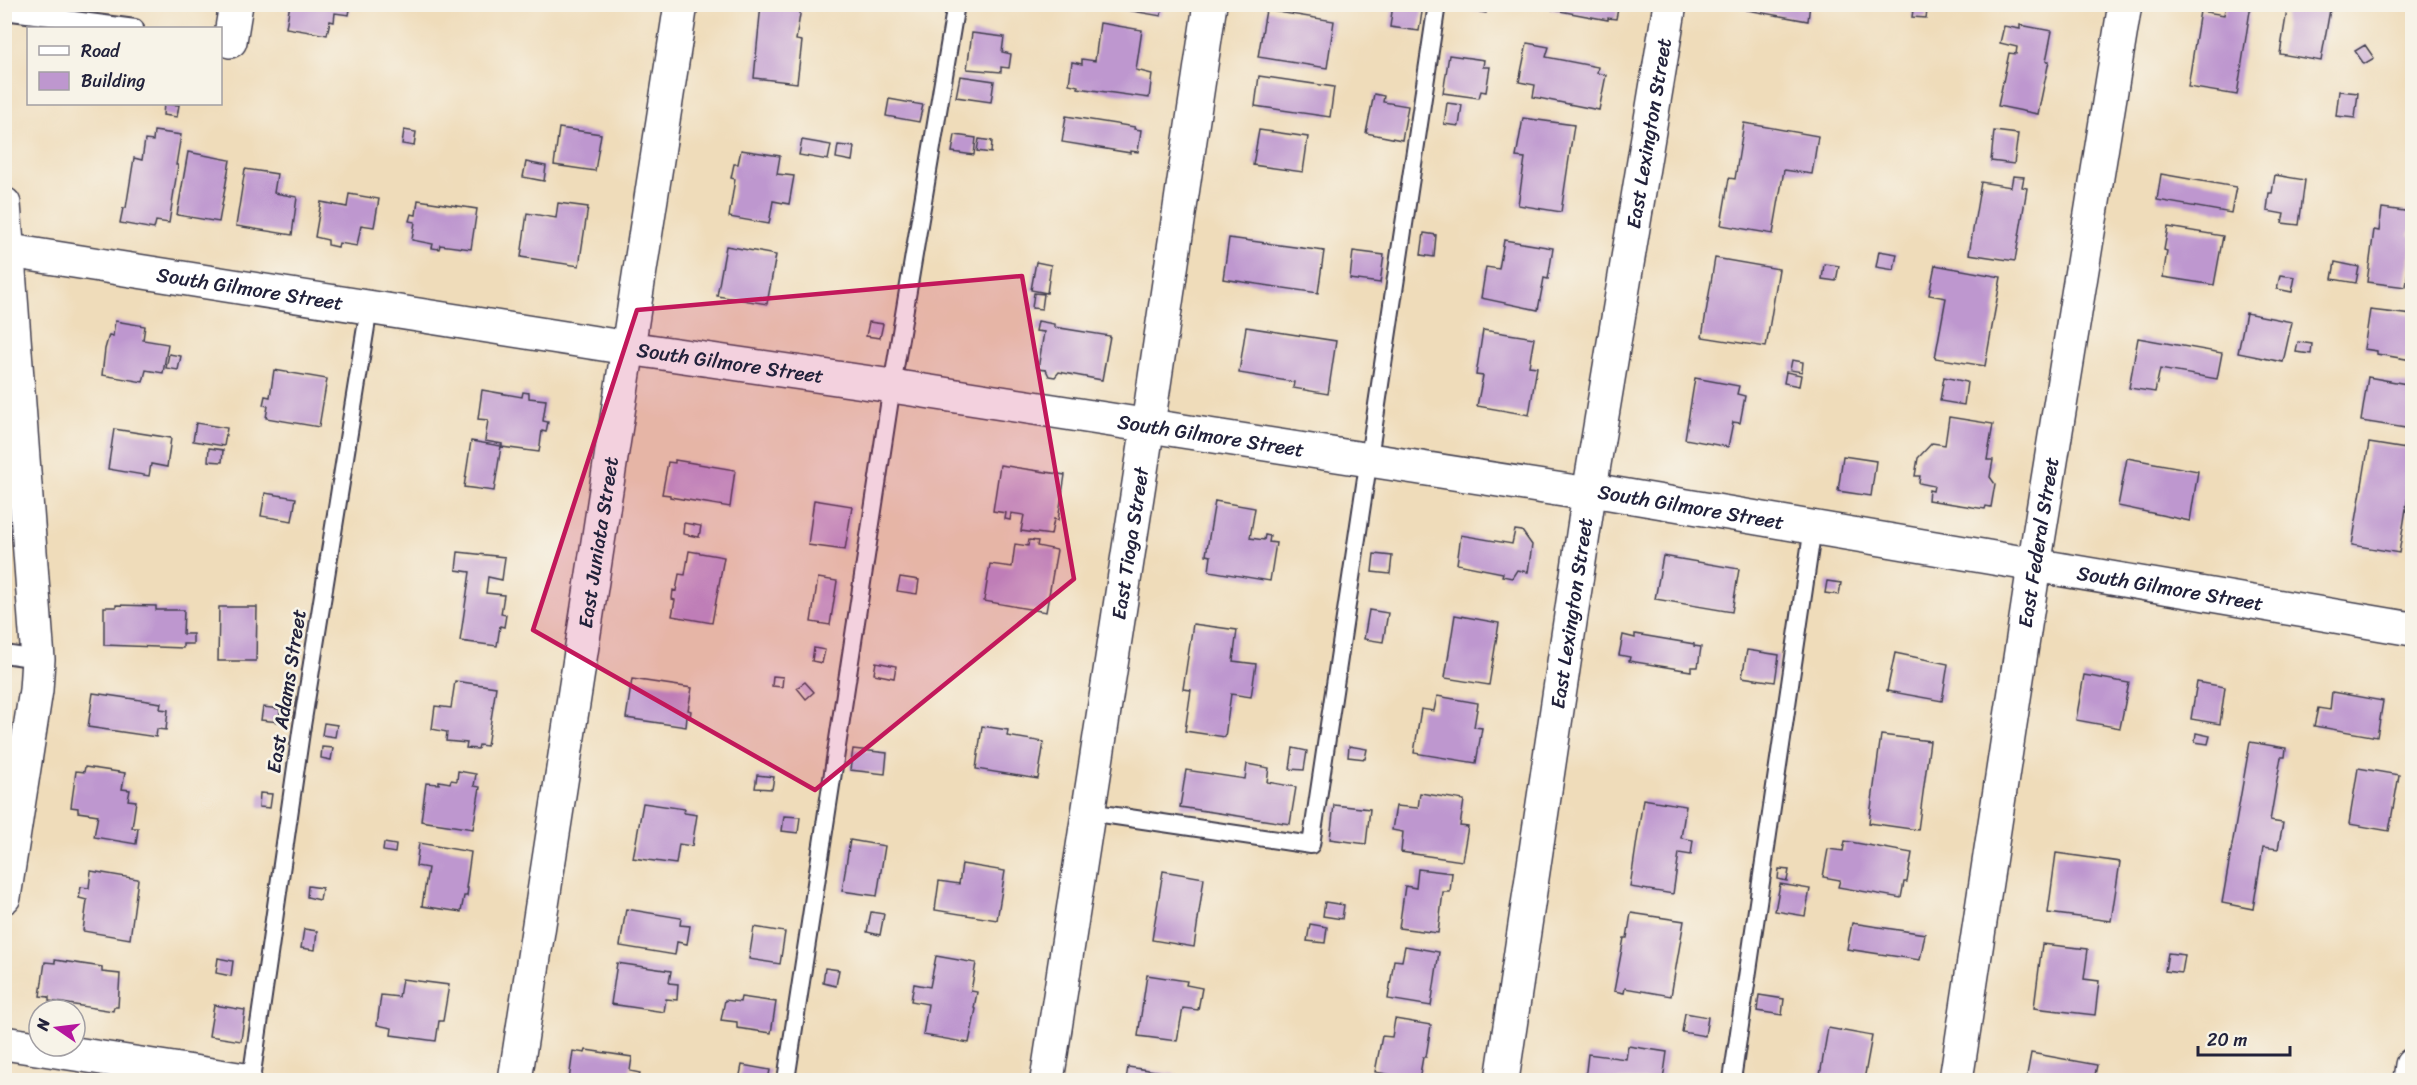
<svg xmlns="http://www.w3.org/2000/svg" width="2417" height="1085" viewBox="0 0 2417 1085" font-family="Sriracha,sans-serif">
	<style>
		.building { fill: #be97cf }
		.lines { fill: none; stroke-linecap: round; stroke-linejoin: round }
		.service-casing { stroke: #413e4e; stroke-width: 20 }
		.minor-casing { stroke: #413e4e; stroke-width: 36 }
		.secondary-casing { stroke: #413e4e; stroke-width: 36 }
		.service { stroke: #fff; stroke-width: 16 }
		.minor { stroke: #fff; stroke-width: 33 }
		.secondary { stroke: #fff; stroke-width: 33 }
		.marked { fill: #c2185b; fill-opacity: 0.2; stroke: #c2185b; stroke-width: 4.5; stroke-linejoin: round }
		.labels { text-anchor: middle; stroke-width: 5; stroke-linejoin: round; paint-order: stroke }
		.street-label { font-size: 20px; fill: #22223b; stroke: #f7f3e8 }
	</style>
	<rect width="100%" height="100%" fill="#f7f3e8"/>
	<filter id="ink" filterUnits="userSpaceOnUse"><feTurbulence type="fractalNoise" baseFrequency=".0167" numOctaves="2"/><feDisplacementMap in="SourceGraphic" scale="12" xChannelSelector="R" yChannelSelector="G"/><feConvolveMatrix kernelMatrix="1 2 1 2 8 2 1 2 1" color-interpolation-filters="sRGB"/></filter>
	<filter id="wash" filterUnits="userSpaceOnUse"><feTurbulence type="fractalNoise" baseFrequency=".008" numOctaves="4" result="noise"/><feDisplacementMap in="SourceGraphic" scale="24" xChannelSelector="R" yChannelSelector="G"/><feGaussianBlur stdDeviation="1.35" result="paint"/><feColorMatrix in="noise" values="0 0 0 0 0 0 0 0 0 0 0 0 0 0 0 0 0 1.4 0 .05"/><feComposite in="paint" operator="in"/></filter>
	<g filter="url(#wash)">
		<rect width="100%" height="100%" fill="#efdcba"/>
		<g id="blocks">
			<!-- building -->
			<path class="building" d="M290,4H351L349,15L335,13L334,22L330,21L327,35L286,28Z
				M761,4L801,8L796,40L802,41L797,83L754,78Z
				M1092,4H1163L1161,16Z
				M1393,4L1423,6L1419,31L1390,27Z
				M1456,4H1487L1486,13L1455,8Z
				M1543,4H1619L1616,19L1608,18V20L1549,9L1550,7Z
				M1748,4H1810L1808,21L1747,10Z
				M1914,4H1928L1926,18L1912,17Z
				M2226,4H2251L2237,95L2188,87L2200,11L2224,15Z
				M2288,4H2331L2321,61L2280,54Z
				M1266,10L1334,21L1327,68L1258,57Z
				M1100,23L1142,30L1136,70L1152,74L1149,98L1078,88V86L1069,84L1072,62L1082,64V59L1095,61Z
				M2020,25L2052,31L2046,61H2049L2038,114L1998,106L2009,53L2016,54L2017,47L2000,43L2004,26L2020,29Z
				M972,33L1004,37L1002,52L1011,54L1009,68L1001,67V72L967,69Z
				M1527,43L1549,47L1546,57L1598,67L1597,73L1606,75L1599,110L1533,97L1535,85L1519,82Z
				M2365,45L2374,58L2364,64L2355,51Z
				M1449,55L1484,60L1483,67H1490L1486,92L1481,91L1479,98L1443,93Z
				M960,76L994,81L991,102L956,97Z
				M1259,76L1334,87L1330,117L1255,106Z
				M2339,91L2358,93L2355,118L2336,116Z
				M1374,94L1384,96L1383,102L1408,106L1402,140L1366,133Z
				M889,99L923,105L919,122L886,116Z
				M1447,103L1462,105L1459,126L1444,124Z
				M164,104L179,105L177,117L163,115Z
				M1066,116L1135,127L1134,129L1141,130L1138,152L1131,151V153L1062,142Z
				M1523,118L1574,125L1561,212L1518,205L1525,158L1516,157Z
				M1744,123L1818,136L1812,174L1784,170L1773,234L1721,225L1729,178L1735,179Z
				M559,128L601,134L595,171L554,165Z
				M404,130L416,132L414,146L402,144Z
				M1259,130L1308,137L1303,172L1253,165Z
				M154,131L181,135L176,165H178L169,223L156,221L154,229L120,223L123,208H126L134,158L142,160L145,140L153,141Z
				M1994,131L2018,134L2014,164L1991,161Z
				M955,135L976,138L974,155L952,152Z
				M979,139L992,141L991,153L977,151Z
				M802,140L831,145L828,160L799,155Z
				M838,145L854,147L852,161L836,158Z
				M741,150L780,156L777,174L794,176L789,204L773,201L769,224L729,217L735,179L731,178L734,164H738Z
				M188,152L230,160L219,222L177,215Z
				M526,162L546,166L544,181L523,177Z
				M245,169L277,174L274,193L297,197L292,235L236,226Z
				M2161,174L2236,187L2231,213L2157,200Z
				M2275,175L2305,180L2299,225L2282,223L2284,214L2267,211L2269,193H2272Z
				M2013,176L2024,177L2022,187L2027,188L2015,261L1969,254L1981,182L2011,187Z
				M349,194L379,199L374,227L361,225L357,246L339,243L338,247L328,245V240L315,237L321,202L347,207Z
				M418,200L477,209L471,249L440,245L439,249L432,248L433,244L412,240L415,222L409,221L411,214L416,215Z
				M558,203L588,207L579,266L521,257L527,213L556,218Z
				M2382,208L2412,212V227L2408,235L2412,236V239L2406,287L2367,282L2374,230L2379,231Z
				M2168,227L2223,236L2214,285L2163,277L2167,251L2164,250Z
				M1424,233L1436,235L1434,257L1421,255Z
				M1229,238L1324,251L1318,293L1223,279Z
				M1504,240L1553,248L1548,279L1544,278L1538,310L1481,298L1486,267L1499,269Z
				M726,246L776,255L767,304L717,296Z
				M1353,251L1384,255L1380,283L1350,279Z
				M1879,251L1897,254L1894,270L1876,267Z
				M1715,258L1779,269L1766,347L1702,337Z
				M1036,262L1051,265L1047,293L1031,290Z
				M2335,262L2359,267L2356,283L2332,279Z
				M1824,264L1839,266L1836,281L1822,279Z
				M1935,265L2001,277L1985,366L1935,358L1946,298L1929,295Z
				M2280,275L2295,277L2292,292L2277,289Z
				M1034,293L1044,294L1042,309L1032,308Z
				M2370,310L2412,315V360L2377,354V351L2364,349Z
				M2246,313L2292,322L2283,362L2238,353Z
				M115,321L145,326L143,340L168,344L163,373L146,370L143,382L102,375L105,349L109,335L113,336Z
				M1038,321L1054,324V327L1110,336L1102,380L1059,372L1055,377L1049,376L1046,370L1038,369L1044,332L1036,331Z
				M869,322L883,324L880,338L866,336Z
				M1246,327L1336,341L1328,394L1293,388L1294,382L1239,373Z
				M1483,330L1534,338L1529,366L1537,367L1529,415L1477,406L1483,376L1476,375Z
				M2138,338L2222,353L2217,379L2160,369L2155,392L2129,388Z
				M2298,342L2312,344L2311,354L2296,352Z
				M169,354L181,356L178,370L166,368Z
				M1792,360L1803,362L1802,372L1790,370Z
				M274,370L327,379L319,427L266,418L268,406L263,405L265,396L270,397Z
				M1786,372L1801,375L1799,386L1784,383Z
				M1944,377L1967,382L1964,405L1940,401Z
				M2368,377L2412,385V429L2361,421Z
				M1695,378L1739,386L1737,394L1745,396L1740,423L1733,422L1728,447L1685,439Z
				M482,390L522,397L523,392L529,393V398L546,400L543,421L548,422L546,432L542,431L539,452L502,447V444L485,441L488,420L478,419Z
				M1949,417L1993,424L1987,460H1993L1990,477L1995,484L1991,507L1986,506L1985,509L1928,500L1929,490L1933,491L1934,486L1919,483L1920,476H1915L1918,458L1932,443L1945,445Z
				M196,423L227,428L224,446L193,441Z
				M114,429L171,438L167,467L151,464L149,476L108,469Z
				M471,441L501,446L494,491L464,487Z
				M2369,443L2412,450V497L2408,496L2399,553L2352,545Z
				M209,448L223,450L222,462L208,461Z
				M1843,456L1876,461L1871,496L1838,491Z
				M2127,458L2198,471L2190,521L2118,506Z
				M675,460L735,470L730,507L670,497V495L662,494L668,462L675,463Z
				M1000,465L1065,475L1058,520L1054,519L1051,535L1021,531L1024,515L1011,513L1010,520L1005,519L1006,513L993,511Z
				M265,493L296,498L292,521L261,516Z
				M814,500L852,506L845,550L808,545Z
				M1215,501L1255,508L1250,538L1264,540L1265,535L1270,536L1269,542L1276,543L1270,581L1209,571L1211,556L1206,555Z
				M684,523L701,526L699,537L683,534Z
				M1515,530L1522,531L1532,545L1528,572L1517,570L1512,578L1502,576L1503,573L1457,564L1461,535L1512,544Z
				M1029,540L1038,541L1037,546L1057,550L1046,612L984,601L990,564L1012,567L1015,544L1028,546Z
				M689,551L724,557L712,623L672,616L675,600L672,599L673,590L676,591L679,574L685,575Z
				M458,552L505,557L502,580L488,577L486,593L504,595L501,614L506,615L504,627L500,626L497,646L460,641L470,572L456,570Z
				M1374,554L1392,556L1390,574L1372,572Z
				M1663,556L1739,569L1732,612L1655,599Z
				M900,577L919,580L917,594L897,591Z
				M818,578L837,581L830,625L811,622Z
				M1827,581L1841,583L1839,595L1825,593Z
				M116,605L156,606V610H184L183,634H193V644H183V648L104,645V607H116Z
				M219,607H257L256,661H218Z
				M1369,610L1388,613L1383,642L1364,639Z
				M1455,615L1499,623L1489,685L1445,678Z
				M1193,624L1237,630L1233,661L1256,664L1251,697L1231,694L1225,737L1185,731L1191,690L1183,689Z
				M1635,634L1694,644V646L1701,647L1698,667H1691V671L1629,661L1630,657L1619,655L1623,635L1635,638Z
				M814,648L825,650L822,663L812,661Z
				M1747,650L1779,655L1775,682L1742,677Z
				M1895,653L1948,664L1942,701L1887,691Z
				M876,662L896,666L894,678L874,674Z
				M2084,675L2129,683L2120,728L2076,720Z
				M773,676L783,677L782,687L772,686Z
				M632,679L692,688L688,710L691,711L690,717H687L686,727L626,718Z
				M455,681L496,687L487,746L479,745L478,749L466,748L467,743L446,741L447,732L432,729L435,706L451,708Z
				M805,682L814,692L806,699L797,688Z
				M2197,682L2225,687L2220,724L2191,719Z
				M2332,692L2383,701L2377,737L2314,726L2318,708L2330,710Z
				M93,693L161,703L160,709L168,710L166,730L157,729L156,737L88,727Z
				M1437,696L1478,703L1474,727L1482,728L1476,763L1414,753L1421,709L1434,711Z
				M263,707L280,709L279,722L261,720Z
				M324,723L337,725L335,737L322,735Z
				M982,726L1008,730L1007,736L1044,742L1038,779L976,769Z
				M2196,733L2210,736L2208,744L2195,742Z
				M1881,735L1930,741L1918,830L1869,823Z
				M2250,742L2286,748L2285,757H2281L2270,821L2283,823L2278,849L2263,847L2253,909L2222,903Z
				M1349,746L1367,749L1365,759L1348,757Z
				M322,747L333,748L331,760L321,758Z
				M1293,748L1307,751L1304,770L1290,769Z
				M853,749L887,753L885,774L850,770Z
				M1247,764L1269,768L1267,782L1296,787L1290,824L1180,807L1186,770L1245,779Z
				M85,767L125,773L122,789L130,790L128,800L136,801L132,828H138L136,844L94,837L98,815L78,812V808L71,807L76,771L84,772Z
				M2358,768L2399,775L2389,831L2349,824Z
				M458,771L476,774L474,786L480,787L473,829L421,821L426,783L439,784V781L450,783L451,780L457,781Z
				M757,775L774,777L772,789L755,788Z
				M260,793L272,794L270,808L259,807Z
				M1420,793L1464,800L1460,826L1468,827L1462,861L1401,852L1403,832L1392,830L1396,806L1418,808Z
				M1643,799L1686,806L1681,838L1693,840L1691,855L1679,853L1673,894L1630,887Z
				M643,803L685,809L684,813L697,815L692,846L679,844L676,864L633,858Z
				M1334,805L1370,809L1366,844L1330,839Z
				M784,816L800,817L798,833L782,831Z
				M850,840L885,846L877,896L842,891Z
				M1845,841L1912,853L1907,882H1904L1901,898L1838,887L1840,880L1823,877L1828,849L1843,851Z
				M384,843L396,845L395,853L383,851Z
				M419,843L471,852L466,888H468L467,896H464L461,912L422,906L428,868L416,866Z
				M2056,853L2120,862L2111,921L2048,913Z
				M962,864L1005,871L997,920L935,910L939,881L959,884Z
				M1418,869L1452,873L1450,892H1443L1438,933L1399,928L1405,886L1416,888Z
				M1779,869L1789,870L1787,881L1778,879Z
				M91,871L138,879L130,939L83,931L87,900L79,898L81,887L89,888Z
				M1163,871L1204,878L1194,947L1152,940Z
				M1780,884L1810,889L1805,916L1775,911Z
				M308,886L322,888L320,900L307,897Z
				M1325,902L1344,905L1342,919L1323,916Z
				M626,909L681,918L680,925L690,926L687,944L677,942L675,955L620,946Z
				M871,912L884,914L880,935L867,932Z
				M1631,913L1684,921L1671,996L1625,988L1624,993L1614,991L1624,938H1627Z
				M1852,923L1925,934L1920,960L1847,949Z
				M1310,924L1327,927L1325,943L1307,941Z
				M754,927L785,932L780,964L749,959Z
				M304,929L317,931L315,950L301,948Z
				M2042,944L2088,949L2084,979L2099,981L2095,1015L2034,1008Z
				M1405,946L1439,952L1431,1006L1388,999L1394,960L1402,961Z
				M2168,953L2185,955L2182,973L2165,971Z
				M936,956L976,963L971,991L977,992L974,1008L976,1009L969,1043L923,1035L928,1004L911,1001L914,984L930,987Z
				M218,958L233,961L231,976L216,973Z
				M55,960L102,967V972L120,974L118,1007H114L113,1011L49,1001V997L40,996L45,962L55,963Z
				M617,963L671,971L669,983L678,984L677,1000L666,999L664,1012L611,1004Z
				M825,968L839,970L836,986L823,983Z
				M1147,975L1187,981L1186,985L1202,988L1198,1010L1183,1008L1177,1041L1138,1036Z
				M402,979L449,985L443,1021H439L436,1041L391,1035L392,1028L377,1025L381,995L399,997Z
				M1759,995L1784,999L1782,1015L1757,1011Z
				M741,997L776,1002L771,1033L737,1028V1022L721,1020L725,1000L740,1002Z
				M214,1005L245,1010L241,1041L209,1036Z
				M1685,1013L1708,1017L1705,1036L1682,1032Z
				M1395,1019L1431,1025L1426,1057H1423L1419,1080L1375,1072L1382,1036L1392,1037Z
				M1828,1028L1872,1036L1864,1080L1820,1075Z
				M1628,1046L1667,1052L1663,1080H1585L1588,1054L1626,1059Z
				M586,1050L632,1057L630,1071L640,1073L638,1080H569L573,1051L585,1053Z
				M2031,1053L2097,1065L2094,1080H2026Z
				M742,1065L770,1070L768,1080H739Z
				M1128,1067L1175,1074L1174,1080H1126Z
				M802,1074L836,1079V1080H802Z"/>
		</g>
	</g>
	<g filter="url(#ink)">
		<use href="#blocks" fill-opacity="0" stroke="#413e4e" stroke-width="1.5"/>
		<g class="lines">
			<defs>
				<path id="service" d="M4,11L135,28
					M4,654L38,659
					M1089,812L1311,845L1437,4
					M251,1080L301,732L369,308
					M786,1080L892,386L956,4
					M1732,1080L1813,527"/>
				<g id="minor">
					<path d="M230,41L236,4"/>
					<path id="s1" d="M4,250L628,348L892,386L1589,494L1604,492L2412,629"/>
					<path d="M4,1043L245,1080"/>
					<path id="s2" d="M515,1080L681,4"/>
					<path id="s3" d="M1047,1080L1148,425L1210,4"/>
					<path id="s4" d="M1502,1080L1589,494L1670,4"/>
					<path id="s5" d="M1956,1080L2034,566L2125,4"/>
					<path d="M2410,1080L2412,1065"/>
				</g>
				<path id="secondary" d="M4,204L38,659L36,690L4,897"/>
			</defs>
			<!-- service casing -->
			<use href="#service" class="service-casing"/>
			<!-- minor casing -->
			<use href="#minor" class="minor-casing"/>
			<!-- secondary casing -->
			<use href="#secondary" class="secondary-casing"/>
			<!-- service -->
			<use href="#service" class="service"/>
			<!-- minor -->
			<use href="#minor" class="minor"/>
			<!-- secondary -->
			<use href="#secondary" class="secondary"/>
		</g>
	</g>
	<!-- marked area -->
	<path class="marked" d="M1022,276L1074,579L815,790L533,630L637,310Z"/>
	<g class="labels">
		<!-- street labels -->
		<g class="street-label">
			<text dy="7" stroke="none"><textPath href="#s4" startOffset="958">East Lexington Street</textPath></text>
			<text dy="7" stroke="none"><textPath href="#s1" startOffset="249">South Gilmore Street</textPath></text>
			<text dy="7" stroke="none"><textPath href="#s1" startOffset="735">South Gilmore Street</textPath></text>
			<text dy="7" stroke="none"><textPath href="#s1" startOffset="1221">South Gilmore Street</textPath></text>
			<text dy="7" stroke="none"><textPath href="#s1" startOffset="1707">South Gilmore Street</textPath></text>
			<text dy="7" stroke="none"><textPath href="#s2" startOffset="544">East Juniata Street</textPath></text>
			<text dy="7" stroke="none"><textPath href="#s5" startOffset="544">East Federal Street</textPath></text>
			<text dy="7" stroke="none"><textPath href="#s3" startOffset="543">East Tioga Street</textPath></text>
			<text dy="7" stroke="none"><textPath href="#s1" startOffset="2193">South Gilmore Street</textPath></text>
			<text dy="7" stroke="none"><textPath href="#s4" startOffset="472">East Lexington Street</textPath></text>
			<text transform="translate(286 691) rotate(-81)" y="7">East Adams Street</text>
		</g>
	</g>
	<!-- margin -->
	<rect width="2417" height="1085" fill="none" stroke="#f7f3e8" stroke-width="24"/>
	<!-- legend -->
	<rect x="27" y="27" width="195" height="78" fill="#f7f3e8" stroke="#a29fa3" stroke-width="1.5"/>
	<rect x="39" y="46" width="30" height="9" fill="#ffffff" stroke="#a29fa3" stroke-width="1.5"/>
	<text x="81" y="57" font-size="18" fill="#22223b">Road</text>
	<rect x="39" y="72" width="30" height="18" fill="#be97cf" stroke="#a29fa3" stroke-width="1.5"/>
	<text x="81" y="87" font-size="18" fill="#22223b">Building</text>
	<!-- north arrow -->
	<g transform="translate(57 1028) rotate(284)"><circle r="28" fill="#f7f3e8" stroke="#a29fa3" stroke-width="1.5"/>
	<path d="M0-4.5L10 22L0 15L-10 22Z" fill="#b5179e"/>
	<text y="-9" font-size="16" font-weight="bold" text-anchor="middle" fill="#22223b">N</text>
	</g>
	<!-- scale -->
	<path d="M2198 1046v9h92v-9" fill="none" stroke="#22223b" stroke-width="3"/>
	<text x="2207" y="1046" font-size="18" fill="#22223b" stroke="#f7f3e8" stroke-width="4.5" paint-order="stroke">20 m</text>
</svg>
